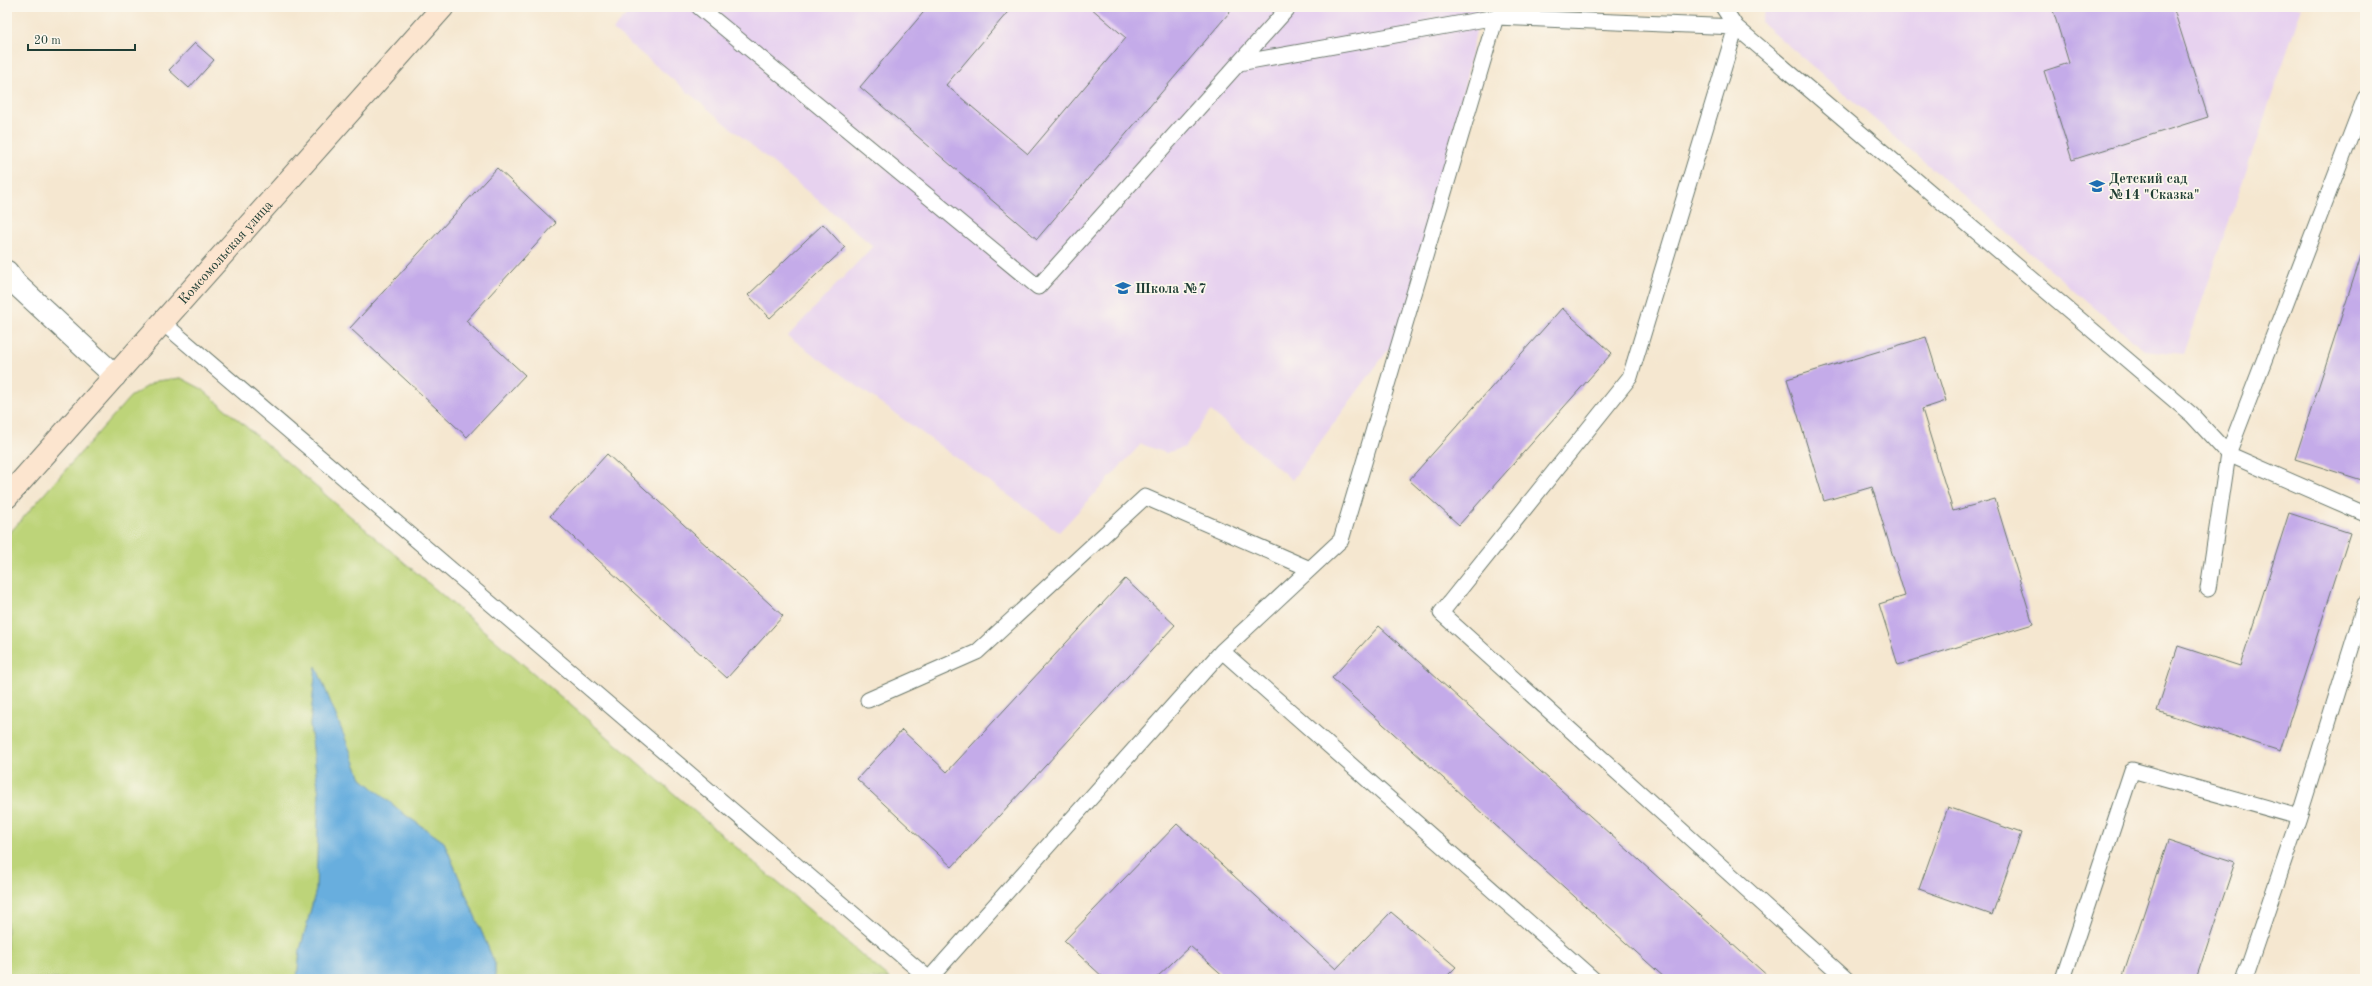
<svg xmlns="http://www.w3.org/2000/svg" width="2372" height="986" viewBox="0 0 2372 986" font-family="'Old Standard TT',serif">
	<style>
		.built { fill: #e7d2ef }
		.green { fill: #bdd479; stroke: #6e8856 }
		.water { fill: #68aede; stroke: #447689 }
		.building { fill: #c4abe9 }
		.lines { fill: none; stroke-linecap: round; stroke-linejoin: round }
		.service-casing { stroke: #6a786b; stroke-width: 17 }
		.minor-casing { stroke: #6a786b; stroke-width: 24 }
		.secondary-casing { stroke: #6a786b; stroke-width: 24 }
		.service { stroke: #fff; stroke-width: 15 }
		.minor { stroke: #fff; stroke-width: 22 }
		.secondary { stroke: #fce5cf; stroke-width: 22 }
		.labels { text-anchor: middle; stroke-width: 3.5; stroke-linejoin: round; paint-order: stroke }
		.poi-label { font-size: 14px; font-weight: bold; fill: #1f3d34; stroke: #fbf7ec; text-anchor: start }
		.street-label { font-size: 14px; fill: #1f3d34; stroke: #fbf7ec }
	</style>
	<rect width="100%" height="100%" fill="#fbf7ec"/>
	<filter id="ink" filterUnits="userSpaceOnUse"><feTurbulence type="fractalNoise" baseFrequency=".025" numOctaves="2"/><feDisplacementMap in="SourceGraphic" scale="8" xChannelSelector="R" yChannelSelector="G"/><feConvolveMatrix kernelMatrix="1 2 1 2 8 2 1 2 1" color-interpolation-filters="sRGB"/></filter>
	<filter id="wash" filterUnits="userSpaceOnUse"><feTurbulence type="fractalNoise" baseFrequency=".012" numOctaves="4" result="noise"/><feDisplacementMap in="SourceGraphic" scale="16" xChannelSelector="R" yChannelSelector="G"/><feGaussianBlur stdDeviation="0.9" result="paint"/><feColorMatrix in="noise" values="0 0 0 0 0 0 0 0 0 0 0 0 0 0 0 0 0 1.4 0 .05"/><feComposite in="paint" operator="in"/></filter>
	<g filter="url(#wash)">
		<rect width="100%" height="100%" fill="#f5e7d0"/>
		<!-- built -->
		<path class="built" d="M633,7H1481L1463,93L1402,331L1292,480L1211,411L1185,447L1166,453L1141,444L1059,532L788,336L873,246L613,30Z
			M1766,7H2302L2184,354L2144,350L1761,22Z"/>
		<!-- green -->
		<path class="green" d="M181,378L202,389L890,979H495V964L444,842L404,814L361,778L316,667L310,725L319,794L316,890L300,950L297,979H7V536L130,397L156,381Z"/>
		<!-- water -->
		<path class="water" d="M316,666L361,778L404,814L444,842L495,964V979H297L300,950L316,890L319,794L310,725Z"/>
		<g id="blocks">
			<!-- building -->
			<path class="building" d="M928,7H1012L946,85L1028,154L1126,38L1090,7H1234L1037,239L860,87Z
				M2052,7H2173L2208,117L2072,160L2044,71L2069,63Z
				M195,43L214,60L189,88L169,70Z
				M497,168L556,223L466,321L525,375L467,437L350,328Z
				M823,224L845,248L770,318L748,295Z
				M2365,244V481L2295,459Z
				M1562,308L1612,353L1459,525L1409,480Z
				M1926,337L1946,401L1922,409L1953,511L1995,499L2033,624L1898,665L1879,604L1905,596L1872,487L1824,501L1787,379Z
				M607,454L783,616L727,678L550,516Z
				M2289,513L2350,533L2280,751L2157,711L2178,646L2240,666Z
				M1125,579L1175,625L952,867L857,779L902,730L947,772Z
				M1379,626L1771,979H1666L1332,678Z
				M1948,807L2021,833L1992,915L1919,889Z
				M1177,824L1336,969L1391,912L1456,967L1444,979H1227L1190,946L1155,979H1105L1064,941Z
				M2168,840L2235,862L2196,979H2122Z"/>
		</g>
	</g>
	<g filter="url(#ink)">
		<use href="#blocks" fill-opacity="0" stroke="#6a786b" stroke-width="1"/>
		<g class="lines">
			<defs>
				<path id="service" d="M699,7L1038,287L1289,7
					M1723,7L1736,27L2192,415L2228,454L2365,514
					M1239,63L1496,17
					M162,322L929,979
					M2208,589L2228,454L2365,98
					M1222,651L1341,540L1496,17L1736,27L1630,377L1441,613L1846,979
					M868,700L977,652L1145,497L1310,569
					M929,979L1222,651L1593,979
					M2063,979L2132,770L2299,817
					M2244,979L2299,817L2365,604"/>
				<path id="minor" d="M7,272L16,284L115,376"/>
				<g id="secondary">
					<path id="s1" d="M7,497L443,7"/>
				</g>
			</defs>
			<!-- service casing -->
			<use href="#service" class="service-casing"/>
			<!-- minor casing -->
			<use href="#minor" class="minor-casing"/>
			<!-- secondary casing -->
			<use href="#secondary" class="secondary-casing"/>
			<!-- service -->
			<use href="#service" class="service"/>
			<!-- minor -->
			<use href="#minor" class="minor"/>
			<!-- secondary -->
			<use href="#secondary" class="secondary"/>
		</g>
	</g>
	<!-- icons -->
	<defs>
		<symbol id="school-bare" viewBox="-9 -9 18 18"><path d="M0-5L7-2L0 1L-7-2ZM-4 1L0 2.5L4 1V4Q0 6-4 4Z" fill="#1f6fb2" stroke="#fbf7ec" stroke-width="2.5" paint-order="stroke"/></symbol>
	</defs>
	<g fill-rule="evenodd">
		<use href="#school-bare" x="2086" y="175" width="22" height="22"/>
		<use href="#school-bare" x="1112" y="277" width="22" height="22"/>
	</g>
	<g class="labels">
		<!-- poi labels -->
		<g class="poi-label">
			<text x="2109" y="183">Детский сад<tspan x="2109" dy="16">№14 "Сказка"</tspan></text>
			<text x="1135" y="293">Школа №7</text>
		</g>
		<!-- street labels -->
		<g class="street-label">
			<text dy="5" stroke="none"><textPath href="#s1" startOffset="328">Комсомольская улица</textPath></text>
		</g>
	</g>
	<!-- margin -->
	<rect width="2372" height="986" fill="none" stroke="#fbf7ec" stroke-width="24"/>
	<!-- scale -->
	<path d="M28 44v6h107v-6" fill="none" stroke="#1f3d34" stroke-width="2"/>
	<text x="34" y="44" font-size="12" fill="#1f3d34" stroke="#fbf7ec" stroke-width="3" paint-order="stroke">20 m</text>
</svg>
